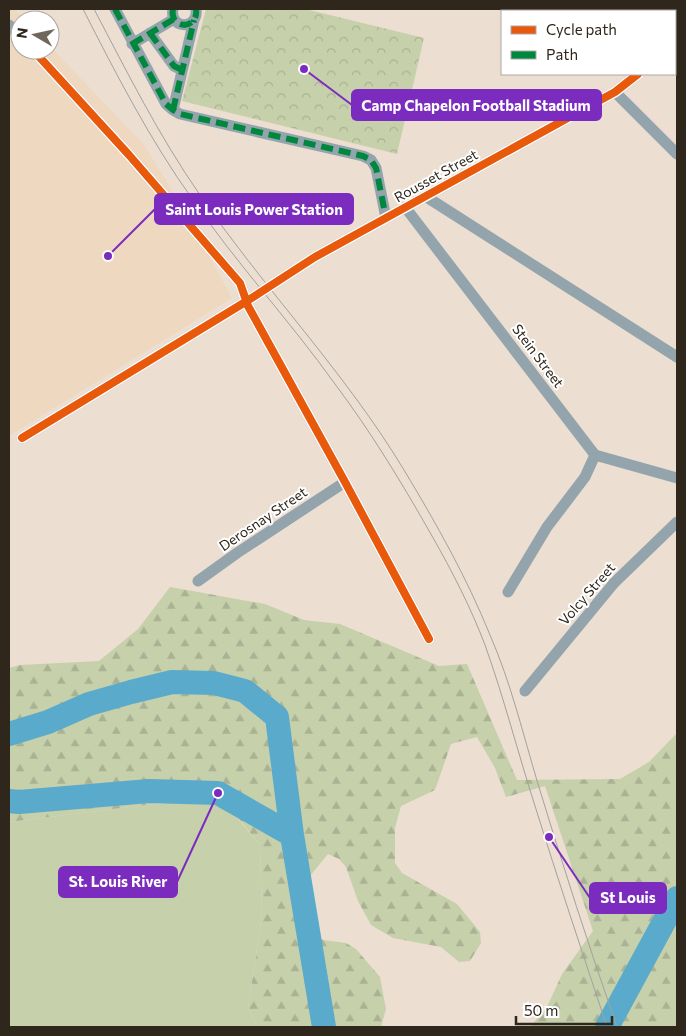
<svg xmlns="http://www.w3.org/2000/svg" width="686" height="1036" viewBox="0 0 686 1036" font-family="Commissioner,sans-serif">
	<style>
		.built { fill: #efd8c0 }
		.green { fill: #c6d0ab }
		.forest { fill: url(#forest-firs) }
		.park { fill: url(#park-crowns) }
		.lines { fill: none; stroke-linecap: round; stroke-linejoin: round }
		.river { stroke: #59aacb; stroke-width: 24 }
		.street { stroke: #93a4ac; stroke-width: 11 }
		.tram { stroke: #a0a2a1; stroke-width: 1 }
		.quiet { stroke: #00873e; stroke-width: 6; stroke-dasharray: 12 6; stroke-linecap: butt }
		.cycleway-casing { stroke: #fff; stroke-width: 11 }
		.cycleway { stroke: #e8590c; stroke-width: 8 }
		.labels { text-anchor: middle; stroke-width: 4; stroke-linejoin: round; paint-order: stroke }
		.street-label { font-size: 14px; fill: #2f261c; stroke: #fff }
		.leader { fill: none; stroke: #7b2cbf; stroke-width: 2 }
		.callout-dot { fill: #7b2cbf; stroke: #fff; stroke-width: 2 }
		.callout { fill: #7b2cbf; stroke: #7b2cbf; stroke-width: 2 }
		.callout-label { font-size: 15px; text-anchor: middle; font-weight: bold; fill: #fff }
	</style>
	<defs>
		<pattern id="forest-firs" width="22" height="20" patternUnits="userSpaceOnUse" patternTransform="scale(1.25)"><rect width="22" height="20" fill="#c6d0ab"/><path d="M5 1l3.5 6h-7zM16 11l3.5 6h-7z" fill="#aab293"/></pattern>
		<pattern id="park-crowns" width="20" height="18" patternUnits="userSpaceOnUse" patternTransform="scale(1.25)"><rect width="20" height="18" fill="#c6d0ab"/><path d="M2 6a3 3 0 1 1 6 0M12 15a3 3 0 1 1 6 0" fill="none" stroke="#aab293"/></pattern>
	</defs>
	<rect width="100%" height="100%" fill="#ecded1"/>
	<!-- built -->
	<path class="built" d="M9,9H14L25,20H20V50H50V46L145,146L188,217L232,298L9,436Z"/>
	<!-- green -->
	<path class="green" d="M187,800L230,809L260,845L262,915L248,1008L257,1027H9V822Z"/>
	<!-- forest -->
	<path class="forest" d="M170,587L265,604L304,620L340,624L439,666L467,664L517,780L620,779L649,762L677,733V1027H530L547,1007L562,974L593,931L545,786L506,797L495,768L477,737L451,744L435,790L401,806L395,828V863L402,873L457,904L480,932L481,943L470,961L459,962L441,947L393,938L371,925L358,901L346,867L339,859L328,854L305,882L304,925L323,940L346,943L356,949L380,977L386,1009L381,1027H257L248,1008L262,915L260,845L231,809L187,800L9,822V668L20,665L99,661L138,629Z"/>
	<!-- park -->
	<path class="park" d="M206,9H305L424,38L397,154L182,101Z"/>
	<g class="lines">
		<!-- river -->
		<path class="river" d="M9,734L48,722L89,704L131,692L172,682L214,683L245,691L277,717L292,835
			M9,801L19,802L149,791L218,793L292,835L324,1027
			M607,1027L677,898"/>
		<!-- street -->
		<path class="street" d="M115,9L166,104L173,110L180,114L363,156L371,160L376,168L386,218
			M173,9C169,30 199,30 196,9
			M9,25L20,36
			M150,33L174,66L182,70
			M132,44L174,19
			M675,45L677,43
			M33,50L129,155L240,283L248,306L345,482L429,639
			M615,92L677,154
			M173,110L194,20
			M425,196L677,357
			M405,207L595,455L677,478
			M22,438L247,301L315,257L615,92L638,74
			M198,581L237,553L345,482
			M508,592L547,527L585,477L595,455
			M525,691L614,583L677,522"/>
		<!-- tram -->
		<path class="tram" d="M83,9C116,74 150,140 193,200C237,264 290,321 335,384C371,432 402,483 432,536C452,571 471,608 485,645C504,698 518,753 535,806C558,880 583,954 607,1027
			M94,9C127,72 159,136 200,195C265,290 345,372 404,470C436,523 467,578 490,635C511,683 523,734 538,784C563,866 589,947 617,1027"/>
		<!-- quiet -->
		<path class="quiet" d="M115,9L166,104L173,110L180,114L363,156L371,160L376,168L386,218
			M173,9C169,30 199,30 196,9
			M150,33L174,66L182,70
			M132,44L174,19
			M173,110L194,20"/>
		<defs>
			<path id="cycleway" d="M33,50L129,155L240,283L248,306L345,482L429,639
				M22,438L247,301L315,257L615,92L638,74"/>
		</defs>
		<!-- cycleway casing -->
		<use href="#cycleway" class="cycleway-casing"/>
		<!-- cycleway -->
		<use href="#cycleway" class="cycleway"/>
	</g>
	<g class="labels">
		<!-- street labels -->
		<g class="street-label">
			<text transform="translate(436 176) rotate(-29)" y="5">Rousset Street</text>
			<text transform="translate(538 356) rotate(53)" y="5">Stein Street</text>
			<text transform="translate(263 519) rotate(-34)" y="5">Derosnay Street</text>
			<text transform="translate(587 594) rotate(-49)" y="5">Volcy Street</text>
		</g>
	</g>
	<!-- callouts -->
	<path class="leader" d="M304 69L352 105M108 256L155 209M218 793L177 882M549 837L590 898"/>
	<g class="callout-dot">
		<circle cx="304" cy="69" r="5"/>
		<circle cx="108" cy="256" r="5"/>
		<circle cx="218" cy="793" r="5"/>
		<circle cx="549" cy="837" r="5"/>
	</g>
	<g class="callout">
		<rect x="352" y="90" width="249" height="30" rx="5"/>
		<rect x="155" y="194" width="198" height="30" rx="5"/>
		<rect x="59" y="867" width="118" height="30" rx="5"/>
		<rect x="590" y="883" width="76" height="30" rx="5"/>
	</g>
	<g class="callout-label">
		<text x="476" y="111">Camp Chapelon Football Stadium</text>
		<text x="254" y="215">Saint Louis Power Station</text>
		<text x="118" y="887">St. Louis River</text>
		<text x="628" y="903">St Louis</text>
	</g>
	<!-- border -->
	<rect width="686" height="1036" fill="none" stroke="#2f261c" stroke-width="20"/>
	<!-- legend -->
	<rect x="501" y="10" width="175" height="65" fill="#ffffff" stroke="#aca8a4"/>
	<rect x="511" y="26" width="25" height="8" fill="#e8590c" stroke="#aca8a4"/>
	<text x="546" y="35" font-size="15" fill="#2f261c">Cycle path</text>
	<rect x="511" y="51" width="25" height="8" fill="#00873e" stroke="#aca8a4"/>
	<text x="546" y="60" font-size="15" fill="#2f261c">Path</text>
	<!-- north arrow -->
	<g transform="translate(35 35) rotate(279)"><circle r="24" fill="#ffffff" stroke="#aca8a4"/>
	<path d="M0-4L9 19L0 12L-9 19Z" fill="#71665b"/>
	<text y="-8" font-size="14" font-weight="bold" text-anchor="middle" fill="#2f261c">N</text>
	</g>
	<!-- scale -->
	<path d="M516 1016v8h96v-8" fill="none" stroke="#2f261c" stroke-width="2.5"/>
	<text x="524" y="1016" font-size="15" fill="#2f261c" stroke="#ffffff" stroke-width="4" paint-order="stroke">50 m</text>
</svg>
